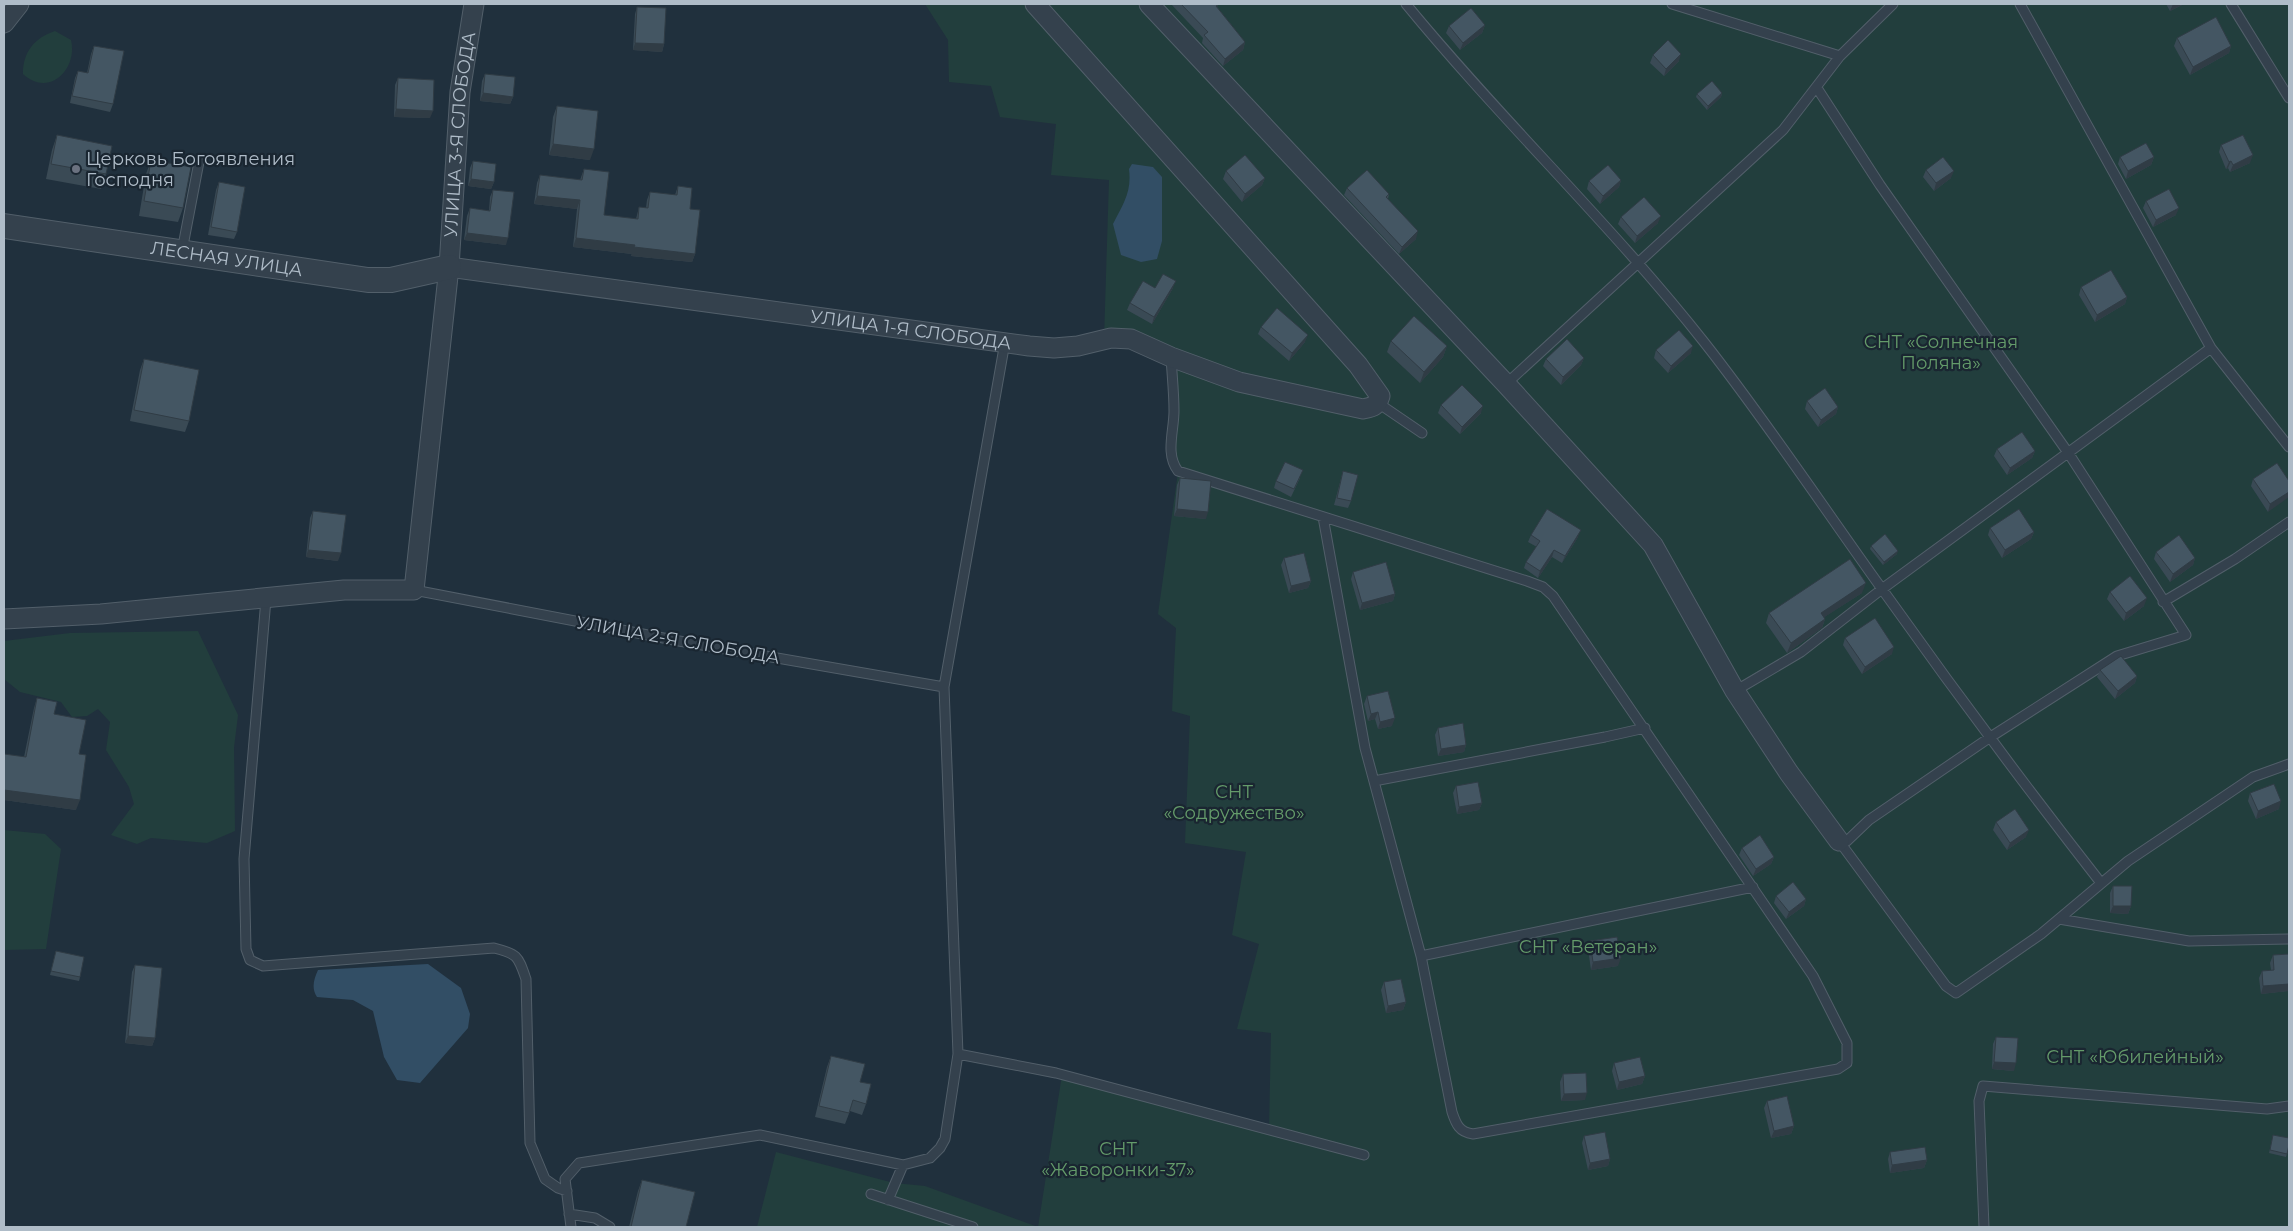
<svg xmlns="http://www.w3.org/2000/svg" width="2293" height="1231" viewBox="0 0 2293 1231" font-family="Montserrat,sans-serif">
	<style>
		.green { fill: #223e3d }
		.water { fill: #324e65 }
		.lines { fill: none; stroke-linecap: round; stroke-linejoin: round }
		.service-casing { stroke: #525f6a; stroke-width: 11 }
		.minor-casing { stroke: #525f6a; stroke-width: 21 }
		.tertiary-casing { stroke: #525f6a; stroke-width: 26 }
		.service { stroke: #34414d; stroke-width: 9 }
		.minor { stroke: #34414d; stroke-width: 19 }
		.tertiary { stroke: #34414d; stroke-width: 24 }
		.wall { fill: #3a4a55 }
		.shaded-wall { fill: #303c45 }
		.building { fill: #445663; stroke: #303c45 }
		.worship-dot { fill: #6b7280; stroke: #1a2631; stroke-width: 2 }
		.labels { text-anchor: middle; stroke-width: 4.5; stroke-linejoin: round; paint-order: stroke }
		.street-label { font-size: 18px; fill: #afbcc8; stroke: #1a2631 }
		.poi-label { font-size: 18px; fill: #afbcc8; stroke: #1a2631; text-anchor: start }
		.park-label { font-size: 18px; fill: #649b6a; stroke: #1a2631 }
	</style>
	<rect width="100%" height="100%" fill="#20303d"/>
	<!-- green -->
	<path class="green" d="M925,4H2289V1227H1038L1062,1075L1269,1129L1271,1033L1237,1029L1259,944L1232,935L1246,852L1185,843L1190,716L1172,711L1176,628L1158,614L1178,472L1172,464L1171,357L1104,339L1109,180L1051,175L1056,124L1000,117L991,86L949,82L948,40Z
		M55,31L71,40C78,69 49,98 23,74C23,52 34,38 55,31Z
		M198,631L238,715L234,747L235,831L207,843L151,838L137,844L111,835L134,804L129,787L106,750L110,722L98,709L87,716L72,717L61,702L20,692L4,679V641L70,633Z
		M4,830L45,834L61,849L46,949L4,950Z
		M776,1152L894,1183L925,1186L1038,1227H757Z"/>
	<!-- water -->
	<path class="water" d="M1132,164L1153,167L1162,177V241L1157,259L1141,262L1121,255L1113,224C1123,204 1132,192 1129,169Z
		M428,964L461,988L470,1014L468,1028L420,1083L397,1080L384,1057L373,1011L353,1000L317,997C311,988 314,979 318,970Z"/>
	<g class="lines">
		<defs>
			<path id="service" d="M1406,4C1501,120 1611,224 1704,342C1767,422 1823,507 1882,589C1953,689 2026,787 2101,883
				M1672,4L1840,56
				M2020,4L2211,348L2289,447
				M2231,4L2289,98
				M1817,88L1880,185L2069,454L2186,635L2117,656L1989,738L1869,820L1847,841H1839L1946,986L1956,993L2041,934L2128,861L2253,777L2289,764
				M182,251L199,162
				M1171,357C1172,375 1174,393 1174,411C1174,431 1165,454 1178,471L1527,581L1543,587L1553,596L1813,976L1847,1043V1063L1838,1069L1473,1134C1459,1132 1456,1124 1452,1112L1421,956L1365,748L1323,517
				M1506,384L1783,130L1840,56L1893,4
				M1378,403L1422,433
				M414,590L679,641L944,687
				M266,599L244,859L246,949L250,960L263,966L494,948C518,954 518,956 526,979L530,1143L545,1179L558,1188L567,1191
				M2163,602L2235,559L2289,522
				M1735,691L1801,652L1882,589L2211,348
				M1374,781L1605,737L1645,728
				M2059,919L2189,941L2289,939
				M1421,956L1753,887
				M958,1054L1056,1073L1364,1155
				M871,1194L973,1227
				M888,1200L903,1165
				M569,1214L595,1218L610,1227
				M571,1227L565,1179L579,1163L760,1135L903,1165L930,1158L940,1148L945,1139L958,1054L944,687L1005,342
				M1984,1227L1979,1101L1983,1086L2267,1109L2289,1106"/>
			<g id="minor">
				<path d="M1149,4L1506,384L1653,545L1735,691L1789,773L1839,841"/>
				<path d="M4,23L19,4"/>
				<path id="s1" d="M449,267L1029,346L1054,348L1078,346L1111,338L1131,339L1171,357L1239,382L1363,409C1373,407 1377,406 1380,396L1358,365L1035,4"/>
				<path id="s2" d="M4,619L101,614L344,590H414L449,267L460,92L474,4"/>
			</g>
			<g id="tertiary">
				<path id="s3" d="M4,226L368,280H391L449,267"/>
			</g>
		</defs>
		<!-- service casing -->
		<use href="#service" class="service-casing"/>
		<!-- minor casing -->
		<use href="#minor" class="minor-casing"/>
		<!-- tertiary casing -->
		<use href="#tertiary" class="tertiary-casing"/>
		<!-- service -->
		<use href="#service" class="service"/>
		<!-- minor -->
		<use href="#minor" class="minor"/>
		<!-- tertiary -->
		<use href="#tertiary" class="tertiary"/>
	</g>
	<!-- wall -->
	<path class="wall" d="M1171,4H1217L1218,5L1217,7L1245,42L1243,50L1223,66L1202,43L1203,38Z
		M2166,4H2184L2170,11Z
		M637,7L664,44L662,52L633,50L635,14Z
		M1485,25L1482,33L1460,50L1446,33L1449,26Z
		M2177,38L2231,46L2229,53L2190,75L2174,46Z
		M94,46L113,104L110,112L70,103L75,78L78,71L87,73L91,54Z
		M1653,55L1679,61L1664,76L1650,63Z
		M485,74L513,97L510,104L480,101L482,81Z
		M398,78L430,118L394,117L395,85Z
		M1722,93L1721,97L1707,110L1696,97L1697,94Z
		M557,106L590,160L549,155L553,117Z
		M57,135L106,174L101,189L46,179L52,150Z
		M2221,145L2250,163L2230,172L2228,168L2226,169L2219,152Z
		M2120,157H2154L2151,165L2126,179L2118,164Z
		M151,160L183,208L178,222L139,216L146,174Z
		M473,161L494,182L491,189L468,186L470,168Z
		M584,169L604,215L636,219L639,207L646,208L647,200L650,192L675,195L678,186L690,209L695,254L692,262L631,256L632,254L573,247L577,209L534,204L537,183L540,175L580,180Z
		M1926,170L1951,178L1934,191L1923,177Z
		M1226,171L1265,178L1262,185L1242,202L1223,179Z
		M1621,180L1619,187L1600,204L1587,189L1589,181Z
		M219,182L237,232L234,239L208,235L216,190Z
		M1347,188L1389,194L1388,199L1416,239L1399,254L1344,195Z
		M493,190L506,245L464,240L467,216L470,208L489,211L490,197Z
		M2146,201L2176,215L2153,227L2143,208Z
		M1621,217L1658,223L1635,243L1618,224Z
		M2081,287L2127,297L2125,304L2095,322L2079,295Z
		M1155,288H1173L1152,324L1127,310L1130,303Z
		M1261,327L1305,342L1289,361L1258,334Z
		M1391,341L1447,346L1443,357L1420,383L1387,352Z
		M1656,350L1691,353L1668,373L1654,358Z
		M1584,358L1581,365L1561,385L1543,366L1546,359Z
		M144,359L189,421L185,432L130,421L140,370Z
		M1807,401L1838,407L1836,414L1818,427L1805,409Z
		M1441,405L1481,413L1460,434L1438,413Z
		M1997,449L2035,451L2032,458L2007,475L1994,456Z
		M1343,471L1351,501L1348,508L1334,505Z
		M1180,478L1206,519L1174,516L1177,485Z
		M1300,478L1291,497L1274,488L1276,481Z
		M2253,479L2289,481L2268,512L2251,486Z
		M313,511L338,561L306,557L310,518Z
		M1990,528L2034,532L2031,539L2002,558L1988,535Z
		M1531,535L1578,537L1562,563L1552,557L1538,578L1524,568L1526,562L1537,547L1528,542Z
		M1871,546L1897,554L1883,565L1870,549Z
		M2156,552L2195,558L2193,565L2170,582L2154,559Z
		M1284,558L1311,581L1308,588L1289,593L1281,565Z
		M1353,572L1395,594L1393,601L1360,610L1351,579Z
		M2110,592L2144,606L2124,621L2107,599Z
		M1862,593L1824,617L1825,619L1822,628L1787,653L1766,623L1769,613Z
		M1845,638L1892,654L1862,674L1843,645Z
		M2100,670L2137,676L2135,683L2115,699L2097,677Z
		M1367,696L1392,726L1378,729L1375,719L1368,721L1364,704Z
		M37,698L54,714L79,754L76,810L4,800V754L24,757L34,708Z
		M1438,728L1466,745L1464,752L1438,756L1435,735Z
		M1456,786L1482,803L1479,810L1457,814L1453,793Z
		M2250,793L2279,809L2256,819L2248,801Z
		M1996,822L2026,837L2007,850L1993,830Z
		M1742,848L1774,857L1771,864L1753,876L1739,855Z
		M2113,886L2131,906L2128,914L2110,913V893Z
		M1776,896L1806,899L1804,906L1786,919L1774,903Z
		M1590,941L1618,966L1591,970L1588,949Z
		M56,951L80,977L79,981L50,975Z
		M2289,954V991L2261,994L2259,978L2262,971L2271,970L2270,963L2273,955Z
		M135,965L155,1038L152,1046L125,1043L132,972Z
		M1384,982L1406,1002L1403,1010L1386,1013L1381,990Z
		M1996,1037L2014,1071L1992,1069L1993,1044Z
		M831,1056L860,1082L866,1104L862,1115L850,1111L845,1124L815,1117L827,1067Z
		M1614,1063L1645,1076L1642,1084L1617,1090L1612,1071Z
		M1563,1074L1585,1100L1561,1101L1560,1082Z
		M1767,1101L1794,1126L1791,1134L1771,1138L1764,1108Z
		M2273,1135L2287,1154L2286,1157L2269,1153Z
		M1584,1136L1610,1159L1608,1166L1588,1170L1582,1143Z
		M1890,1152L1927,1160L1924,1168L1890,1173L1888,1159Z
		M642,1180L686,1227H629L638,1191Z"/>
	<!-- shaded-wall -->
	<path class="shaded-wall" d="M2173,4H2184L2170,11Z
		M1485,25L1482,33L1460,50L1463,43Z
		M1245,42L1243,50L1223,66L1225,59Z
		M635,43L664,44L662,52L633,50Z
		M2231,46L2229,53L2190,75L2193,67Z
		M1681,54L1679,61L1664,76L1666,69Z
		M483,93L513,97L510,104L480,101Z
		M1722,93L1721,97L1707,110L1708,106Z
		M396,109L433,111L430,118L394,117Z
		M553,144L594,149L590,160L549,155Z
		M2253,155L2250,163L2230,172L2233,165Z
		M2154,157L2151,165L2126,179L2128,171Z
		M2231,161L2228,168L2226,169L2229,162Z
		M1954,171L1951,178L1934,191L1936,183Z
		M1265,178L1262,185L1242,202L1245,194Z
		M471,179L494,182L491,189L468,186Z
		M1621,180L1619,187L1600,204L1603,196Z
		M537,196L580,200L577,209L534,204Z
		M2179,208L2176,215L2153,227L2156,220Z
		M1661,216L1658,223L1635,243L1637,236Z
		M1418,231L1416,239L1399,254L1402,247Z
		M467,233L508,238L506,245L464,240Z
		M576,238L635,245L632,254L573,247Z
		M634,247L695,254L692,262L631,256Z
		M1176,281L1173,288L1152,324L1154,317Z
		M2127,297L2125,304L2095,322L2097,315Z
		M1308,335L1305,342L1289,361L1292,353Z
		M1447,346L1443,357L1420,383L1424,372Z
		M1693,346L1691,353L1668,373L1671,366Z
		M1584,358L1581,365L1561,385L1563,377Z
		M1483,406L1481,413L1460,434L1462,427Z
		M1838,407L1836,414L1818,427L1821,420Z
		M2035,451L2032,458L2007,475L2010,468Z
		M2289,492V497L2268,512L2270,504Z
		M1177,509L1208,512L1206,519L1174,516Z
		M1581,530L1578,537L1562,563L1565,556Z
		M2034,532L2031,539L2002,558L2005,550Z
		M308,550L341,553L338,561L306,557Z
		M1554,550L1552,557L1538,578L1540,571Z
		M1898,551L1897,554L1883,565L1884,562Z
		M2195,558L2193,565L2170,582L2173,574Z
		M1311,581L1308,588L1289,593L1291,586Z
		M1866,583L1862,593L1817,622L1821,613Z
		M1395,594L1393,601L1360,610L1362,603Z
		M2147,598L2144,606L2124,621L2126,613Z
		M1825,619L1822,628L1787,653L1791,643Z
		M1894,647L1892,654L1862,674L1865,667Z
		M2137,676L2135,683L2115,699L2118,691Z
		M1378,712L1375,719L1368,721L1371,714Z
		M1395,718L1392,726L1378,729L1380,722Z
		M1466,745L1464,752L1438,756L1441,749Z
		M4,790L80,800L76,810L4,800Z
		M2281,801L2279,809L2256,819L2258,811Z
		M1482,803L1479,810L1457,814L1459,807Z
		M2029,830L2026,837L2007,850L2010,843Z
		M1774,857L1771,864L1753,876L1756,869Z
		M1806,899L1804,906L1786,919L1789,912Z
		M2113,906H2131L2128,914L2110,913Z
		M1621,958L1618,966L1591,970L1593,962Z
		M2289,984V991L2261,994L2263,986Z
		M1406,1002L1403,1010L1386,1013L1388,1006Z
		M128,1036L155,1038L152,1046L125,1043Z
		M1994,1062L2016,1063L2014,1071L1992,1069Z
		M1645,1076L1642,1084L1617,1090L1619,1082Z
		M1587,1093L1585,1100L1561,1101L1564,1094Z
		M1794,1126L1791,1134L1771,1138L1774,1131Z
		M1610,1159L1608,1166L1588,1170L1590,1163Z
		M1927,1160L1924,1168L1890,1173L1892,1165Z"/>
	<!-- building -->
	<path class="building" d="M1181,4H1217L1218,5L1216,6L1245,42L1225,59L1204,35L1208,32Z
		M637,7L666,8L664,44L635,43Z
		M1471,8L1485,25L1463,43L1449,26Z
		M2216,17L2231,46L2193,67L2177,38Z
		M1668,40L1681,54L1666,69L1653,55Z
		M94,46L124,51L113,104L72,96L78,71L88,73Z
		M485,74L515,77L513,97L483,93Z
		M398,78L434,80L433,111L396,109Z
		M1712,81L1722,93L1708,106L1697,94Z
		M557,106L598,111L594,149L553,144Z
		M57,135L112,146L106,174L51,164Z
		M2243,135L2253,155L2233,165L2231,161L2229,162L2221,145Z
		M2146,143L2154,157L2128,171L2120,157Z
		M1245,155L1265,178L1245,194L1226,171Z
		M1943,157L1954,171L1936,183L1926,170Z
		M151,160L191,167L183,208L144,201Z
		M473,161L496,164L494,182L471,179Z
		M1608,165L1621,180L1603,196L1589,181Z
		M584,169L609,172L604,215L638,219L639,207L648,208L650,192L677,195L678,186L692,188L690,209L700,210L695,254L634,247L635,245L576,238L580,200L537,196L540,175L582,180Z
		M1367,170L1389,194L1386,197L1418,231L1402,247L1347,188Z
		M219,182L245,187L237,232L211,227Z
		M2169,189L2179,208L2156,220L2146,201Z
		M493,190L514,192L508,238L467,233L470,208L490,211Z
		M1644,197L1661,216L1637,236L1621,217Z
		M2111,270L2127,297L2097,315L2081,287Z
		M1163,274L1176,281L1154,317L1130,303L1143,281L1155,288Z
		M1277,308L1308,335L1292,353L1261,327Z
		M1414,316L1447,346L1424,372L1391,341Z
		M1679,330L1693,346L1671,366L1656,350Z
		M1567,339L1584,358L1563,377L1546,359Z
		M144,359L199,370L189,421L134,410Z
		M1462,385L1483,406L1462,427L1441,405Z
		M1825,388L1838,407L1821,420L1807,401Z
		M2022,432L2035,451L2010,468L1997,449Z
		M1285,462L1303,470L1294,489L1276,481Z
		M2277,463L2289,481V492L2270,504L2253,479Z
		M1343,471L1358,475L1351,501L1337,498Z
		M1180,478L1211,481L1208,512L1177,509Z
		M1547,509L1581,530L1565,556L1554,550L1540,571L1526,562L1540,541L1531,535Z
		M2019,509L2034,532L2005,550L1990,528Z
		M313,511L346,515L341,553L308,550Z
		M1885,534L1898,551L1884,562L1871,546Z
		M2179,535L2195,558L2173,574L2156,552Z
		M1304,553L1311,581L1291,586L1284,558Z
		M1850,559L1866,583L1821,613L1825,619L1791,643L1769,613Z
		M1386,562L1395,594L1362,603L1353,572Z
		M2130,576L2147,598L2126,613L2110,592Z
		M1875,618L1894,647L1865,667L1845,638Z
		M2121,656L2137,676L2118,691L2100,670Z
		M1388,691L1395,718L1380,722L1378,712L1371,714L1367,696Z
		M37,698L57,702L54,714L86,720L79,754L86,755L80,800L4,790V754L26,757Z
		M1463,723L1466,745L1441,749L1438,728Z
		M1478,782L1482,803L1459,807L1456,786Z
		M2274,784L2281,801L2258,811L2250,793Z
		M2015,809L2029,830L2010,843L1996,822Z
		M1760,835L1774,857L1756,869L1742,848Z
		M1793,882L1806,899L1789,912L1776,896Z
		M2113,886H2132L2131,906H2113Z
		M1617,937L1621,958L1593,962L1590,941Z
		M56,951L84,957L80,977L51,971Z
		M2289,954V984L2263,986L2262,971L2274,970L2273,955Z
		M135,965L162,968L155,1038L128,1036Z
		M1401,979L1406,1002L1388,1006L1384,982Z
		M1996,1037L2018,1038L2016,1063L1994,1062Z
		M831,1056L865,1064L860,1082L871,1084L866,1104L853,1100L849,1113L819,1106Z
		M1640,1057L1645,1076L1619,1082L1614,1063Z
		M1586,1073L1587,1093L1564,1094L1563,1074Z
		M1787,1096L1794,1126L1774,1131L1767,1101Z
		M1605,1132L1610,1159L1590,1163L1584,1136Z
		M2273,1135L2289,1138V1145L2287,1154L2270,1150Z
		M1925,1147L1927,1160L1892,1165L1890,1152Z
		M642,1180L695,1192L686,1227H631Z"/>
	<!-- markers -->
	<circle class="worship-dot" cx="76" cy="169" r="5"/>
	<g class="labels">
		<!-- street labels -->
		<g class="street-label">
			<text dy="6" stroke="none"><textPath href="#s2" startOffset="869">УЛИЦА 3-Я СЛОБОДА</textPath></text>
			<text dy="6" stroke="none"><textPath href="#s3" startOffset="225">ЛЕСНАЯ УЛИЦА</textPath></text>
			<text dy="6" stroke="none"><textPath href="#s1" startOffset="466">УЛИЦА 1-Я СЛОБОДА</textPath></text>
			<text transform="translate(678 640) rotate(10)" y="6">УЛИЦА 2-Я СЛОБОДА</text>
		</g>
		<!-- poi labels -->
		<g class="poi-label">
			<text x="86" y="165">Церковь Богоявления<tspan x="86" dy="21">Господня</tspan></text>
		</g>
		<!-- park labels -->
		<g class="park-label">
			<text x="1941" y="348">СНТ «Солнечная<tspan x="1941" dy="21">Поляна»</tspan></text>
			<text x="1234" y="798">СНТ<tspan x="1234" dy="21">«Содружество»</tspan></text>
			<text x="1588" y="953">СНТ «Ветеран»</text>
			<text x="2135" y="1063">СНТ «Юбилейный»</text>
			<text x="1118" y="1155">СНТ<tspan x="1118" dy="21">«Жаворонки-37»</tspan></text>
		</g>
	</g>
	<!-- border -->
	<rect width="2293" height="1231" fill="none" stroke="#afbcc8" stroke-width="10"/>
</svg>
